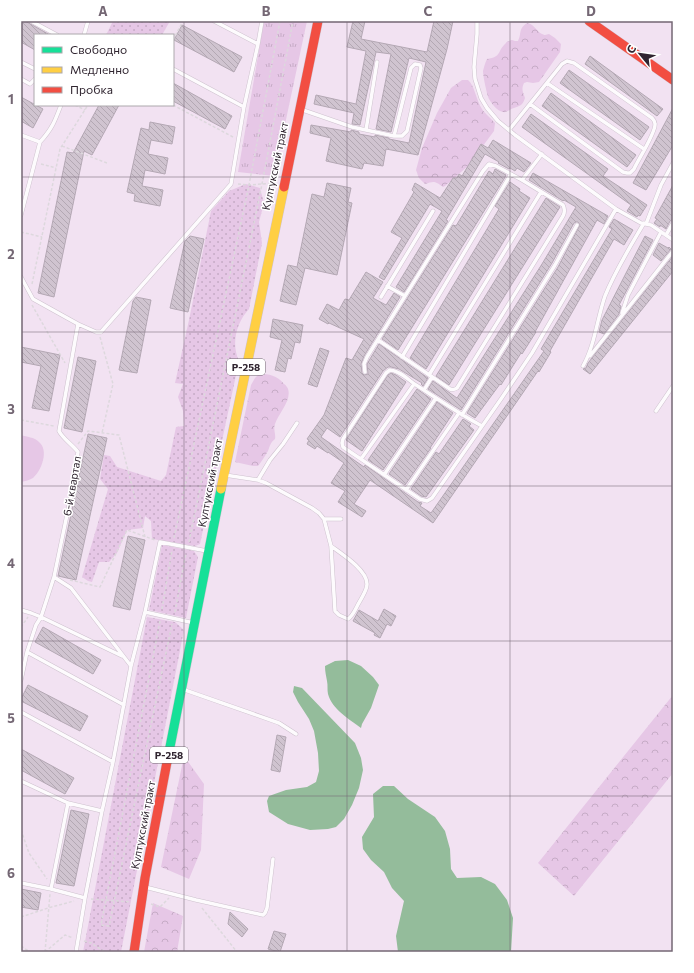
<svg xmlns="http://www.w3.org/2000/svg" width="694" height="973" viewBox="0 0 694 973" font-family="Commissioner,sans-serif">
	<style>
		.grass { fill: url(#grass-tufts) }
		.forest { fill: url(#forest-crowns) }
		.park { fill: url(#park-dots) }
		.garden { fill: #e6c7e6 }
		.water { fill: #94bc9b }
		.building { fill: url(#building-back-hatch); stroke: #b4a8b4 }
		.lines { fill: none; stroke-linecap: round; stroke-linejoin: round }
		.lane-casing { stroke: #cec2ce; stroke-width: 4.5 }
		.fast-casing { stroke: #cec2ce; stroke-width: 10 }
		.slow-casing { stroke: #cec2ce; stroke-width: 10 }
		.jam-casing { stroke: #cec2ce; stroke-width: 10 }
		.path { stroke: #ddd8dd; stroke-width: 1.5; stroke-dasharray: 3 2; stroke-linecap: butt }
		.lane { stroke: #fdfbfd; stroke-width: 3.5 }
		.fast { stroke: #16e098; stroke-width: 9 }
		.slow { stroke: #ffcf43; stroke-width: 9 }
		.jam { stroke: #f24e42; stroke-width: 9 }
		.grid { fill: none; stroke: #746774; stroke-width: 1; stroke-opacity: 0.55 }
		.labels { text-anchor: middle; stroke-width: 3; stroke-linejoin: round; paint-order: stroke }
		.shield { fill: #fff; stroke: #6e666e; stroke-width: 1 }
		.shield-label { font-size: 10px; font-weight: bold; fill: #302530 }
		.street-label { font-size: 11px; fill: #302530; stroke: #fff }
		.neatline { fill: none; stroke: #746774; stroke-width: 1.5 }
		.grid-label { font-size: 13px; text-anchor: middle; font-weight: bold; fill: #746774 }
	</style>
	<defs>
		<pattern id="grass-tufts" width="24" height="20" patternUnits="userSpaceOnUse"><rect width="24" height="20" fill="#e6c7e6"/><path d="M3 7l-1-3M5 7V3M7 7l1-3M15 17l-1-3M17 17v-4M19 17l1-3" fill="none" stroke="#c6abc6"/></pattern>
		<pattern id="forest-crowns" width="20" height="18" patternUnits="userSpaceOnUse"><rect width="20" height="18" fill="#e6c7e6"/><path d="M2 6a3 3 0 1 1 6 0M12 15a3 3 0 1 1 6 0" fill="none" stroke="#c6abc6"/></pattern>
		<pattern id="park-dots" width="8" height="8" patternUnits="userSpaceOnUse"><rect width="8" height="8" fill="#e6c7e6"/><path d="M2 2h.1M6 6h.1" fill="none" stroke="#c6abc6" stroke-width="1.8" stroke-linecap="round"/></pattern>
		<pattern id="building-back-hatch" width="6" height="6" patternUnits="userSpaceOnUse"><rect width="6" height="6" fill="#d0c4d0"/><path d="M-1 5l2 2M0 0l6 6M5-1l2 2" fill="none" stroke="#b3a8b3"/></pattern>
	</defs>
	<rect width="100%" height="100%" fill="#f2e2f2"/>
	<!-- grass -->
	<path class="grass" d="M264,21H307L274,176L238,172Z"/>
	<!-- forest -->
	<path class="forest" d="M527,23C533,24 535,28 539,32C540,33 544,35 545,35L549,34L555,38L561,44L560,52L539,82L533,83L527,82L524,83C521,90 523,91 525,98C523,105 520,106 514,108C510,109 507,113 503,112C497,111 492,104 489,99C487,95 483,76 483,71C484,67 485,63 487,59C502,57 497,51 506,43C506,42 511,40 512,40L515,41H518C522,33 518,29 527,23Z
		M462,80H468C475,86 476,100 482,109C485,114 491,118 495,123L494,131L468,166L445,186L443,187C435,181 434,181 425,184L419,178L416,170L422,148L437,113L451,88Z
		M259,374C269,374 277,375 284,384C285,384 288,388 288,389C292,400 278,414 275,424C273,429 276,434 275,439C270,443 270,446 268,451C265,456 262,461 258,466H253L235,462L251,385L255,378Z
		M673,695V773L574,896L538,863Z
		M184,756L204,784L201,850L189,879L161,867Z
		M153,903L183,916L177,952H144Z"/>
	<!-- park -->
	<path class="park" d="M113,21H170L162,35H106Z
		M246,184L260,188L264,203L259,222L262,243L249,309C236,323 231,344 239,361L200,544L195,546L152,539L151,521L145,516L143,528L127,530L117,553L109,562H99L92,582L88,581L82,577L108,489L100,479L104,455L110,456L117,467L161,481L166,475L176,427L184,426L183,411L178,397L183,384L175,383L189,320L211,211L229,191Z
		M162,545L194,551L198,557L186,618L149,610Z
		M147,617L175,622L184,630L121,952H83Z"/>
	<!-- garden -->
	<path class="garden" d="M21,435C27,437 34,437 39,442C49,450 42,470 33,478C30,480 25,481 21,482Z"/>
	<!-- water -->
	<path class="water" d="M348,660L361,666L373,677L379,685L371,708L362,724L361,728C349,719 332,709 328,694C327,690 328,685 327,681C326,675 325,672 325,666L335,661Z
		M294,686L302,688L355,743L361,758L363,770L359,788L352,805L344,819L336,827L328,829L310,830L288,824L269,812L267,801L269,796L286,790L307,787L316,782L319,771L318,753L314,731L309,719L298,702L293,692Z
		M383,786H394L408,799L435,817L445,831L450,849L451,869L457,878L481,877L495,884L507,900L513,918L511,952H398L396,936L404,901L392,888L384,872L371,860L363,849L362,837L374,817L373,794Z"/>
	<!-- building -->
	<path class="building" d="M21,21H25L50,35H35V50L21,42Z
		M353,21H365L361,39L427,52L434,21H453L447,49L418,155L386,149L383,166L364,163L362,169L326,161L331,138L310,133L311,125L351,132V130L359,132V134L375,137V135L389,138V139L409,143L426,62L409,58L391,132L376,129L391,54L376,52L360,125L352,124L354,113L314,104L316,95L356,104L366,51L347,47Z
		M182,25L242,57L234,72L174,40Z
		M590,56L663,109L657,116L585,64Z
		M569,70L649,127L640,140L560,83Z
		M173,83L232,116L225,129L173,101Z
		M551,93L636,155L627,167L542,106Z
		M21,97L43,109L33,128L21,121Z
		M99,105H119L92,155L84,151L54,297L38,293L67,152L73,153Z
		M673,108V145L646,190L633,183Z
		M531,114L608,169L603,176L647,205L640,216L638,215L637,217L627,211L631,205L522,127Z
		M150,122L175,127L172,144L151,140L148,154L168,158L165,174L145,170L142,186L163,190L160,206L134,201L135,194L127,192L141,128L149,130Z
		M493,140L531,163L524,172L517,168L515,171L510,168L509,169L498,163L499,162L485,154L446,220L448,221L404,292L396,287L442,211L430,204L384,280L379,277L402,238L391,232L414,192L412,190L415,183L440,198L453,178H457L459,174L462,176L481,144L488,148Z
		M495,169L506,175L504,179L398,350L382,339L453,225L456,226L489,171L493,174Z
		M533,173L608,216L604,224L597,220L535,332H536L522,354L521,353L501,385L500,384L475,418L467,413L558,267L580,225L578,222H576L574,223L552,263L461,410L428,389L433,381L457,398L542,264L576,207L564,200L563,201L529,180Z
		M510,182L520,189L519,191L530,198L426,369L410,358L499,209L495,206Z
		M327,183L351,188L348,202L352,203L337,275L305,268L296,305L280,301L288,265L297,267L312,194L324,197Z
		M673,185V219L670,221L666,229L660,225V227L654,223L657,219L655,218Z
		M546,198L560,207L449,385L436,376Z
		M614,219L633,230L624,245L614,239L550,351L551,352L539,372L538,371L433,523L370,480L354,504L366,511L362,517L338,502L345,491L331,483L344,463L328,452V453L317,446L315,449L307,444L309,440L307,439L324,415L346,358L352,360L364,339L329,323L328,324L319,319L327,304L339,310L345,299L349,300L366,272L383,282L373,298L386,305L394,293L400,297L364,356L361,364L362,373L364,375L368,374L367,364L379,344L428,378L423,386L421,384L422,383L399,369L391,367H388L383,371L340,437L327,428L321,437L364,467L365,465L405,493L418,502L422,503L420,506L431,513L544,351L541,349L612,229L609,227Z
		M190,236L204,239L188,312L170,308L185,241Z
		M645,236L653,240L619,305L621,306L619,314L604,334L599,332L602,320Z
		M659,243L668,248L669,247L671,249L661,261L653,255Z
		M673,256V271L590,374L583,369L586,368L588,363Z
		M136,297L151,300L137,373L119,370L133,301Z
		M273,319L303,325L300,343L295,342L291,359L288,358L285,372L275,370L282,340L270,337Z
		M21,347L60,355L49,411L32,408L41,366L21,362Z
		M320,348L329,351L317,387L308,384Z
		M78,357L96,361L82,432L64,428Z
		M391,373L396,375L406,382L362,451L346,440L388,375Z
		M417,389L431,399L383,470L368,460Z
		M437,402L453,413L430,448H431L405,485L389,474Z
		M463,419L471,424L469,426L474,430L426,497L421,496L411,489L436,452L439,454Z
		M88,434L107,438L76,580L58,576Z
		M128,536L145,540L130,610L113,606Z
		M384,609L396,616L391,626L387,624L380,638L374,635L375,633L353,621L359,610L378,621Z
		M43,627L101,660L93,674L35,642Z
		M28,685L88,716L80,731L21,701V699Z
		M277,735L286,737L280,772L271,770Z
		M21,749L74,778L65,794L21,770Z
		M71,810L89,814L74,886L56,883Z
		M21,889L41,893L38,910L21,907Z
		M230,912L248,929L242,937L228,924Z
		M274,931L286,934L280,952L268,949Z"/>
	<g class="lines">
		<defs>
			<path id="lane" d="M31,21L57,35
				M477,21V34L474,67L475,79L481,98L487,108L498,121L515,135L616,209L641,223L651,225L673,240
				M84,35L88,21
				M258,44L262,21
				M21,62L35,69
				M173,69L244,107
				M21,79L30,84L35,79
				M547,83L644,149
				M300,109L352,127L394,136H402L407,131L421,68L420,65L415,64L411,68L394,136
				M366,130L377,62
				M509,130L562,64L567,61L574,63L652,118C654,120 655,121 655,124C656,132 638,160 634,169L630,173H627L623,172L530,104
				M21,135L40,142L21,215
				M40,142C52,129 55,121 61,105
				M522,180L542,154
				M646,224L661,185L673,163
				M666,235L673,223
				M21,277L33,299L78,324L59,431C63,439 72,444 78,452L72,491L54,577L41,617L36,625L27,652L21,680
				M387,286L405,296
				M381,297L433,211
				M622,313L628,295L661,232
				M78,324L96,332H101L231,184L244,107L258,44L214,21
				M590,356L673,251
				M402,357L511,174
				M583,366C595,345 597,319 605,296C615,271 630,247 644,223
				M365,372L364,364L367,357L483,171L489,164L496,166L522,180L563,205C565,209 565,212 563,216L457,388C454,390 453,390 450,389L378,340
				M429,375L541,192
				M424,390L432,377
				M656,411L673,386
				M462,415L555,265L577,225
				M482,426C459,414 438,399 416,385C408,380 401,371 390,370L386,373L343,439L342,443L343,447L420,499L427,501L432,498L501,399L532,353L616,209
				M361,459L414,384
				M225,475L258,480L266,483L312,508L319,513L324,519L331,546L335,611L339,615L348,619C354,615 356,607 360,601C363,595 367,590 367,584C367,570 342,554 331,546
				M384,475L436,398
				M258,480L270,460L283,444L297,423
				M406,490L459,413
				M324,519H341
				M54,577L71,588L131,666
				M21,610L31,613L41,617L122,656
				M145,612L194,623
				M27,652L124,705
				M182,689L279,723L296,734
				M21,712L113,762
				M21,781L68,803L102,811
				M68,803L51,889L85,898
				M21,883L51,889
				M145,887L196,900L263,915L265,913L267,908L273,859
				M76,952L85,898L102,811L113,762L131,666L145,612L160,542L207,551"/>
			<path id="fast" d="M167,762L221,489"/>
			<path id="slow" d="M221,489L284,187"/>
			<path id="jam" d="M589,21L673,80
				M284,187L318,21
				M134,952L145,878L167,762"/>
		</defs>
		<!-- lane casing -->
		<use href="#lane" class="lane-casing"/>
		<!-- fast casing -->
		<use href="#fast" class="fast-casing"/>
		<!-- slow casing -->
		<use href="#slow" class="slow-casing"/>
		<!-- jam casing -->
		<use href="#jam" class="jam-casing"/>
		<!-- path -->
		<path class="path" d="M173,40L183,21
			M75,105L85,110
			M173,105L233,137
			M62,146L107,163
			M41,164L56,168
			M238,184L249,185L276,183
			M21,232L42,237
			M32,284L60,149L88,105
			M32,305L65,363
			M100,337L113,384L102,433
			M21,420L54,426
			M78,444L88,431L119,435L145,537
			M174,538L249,185L280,21
			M189,542L262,184L293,21
			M70,580L100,587L127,530L155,540
			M162,609L172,550
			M175,612L186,553
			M160,621L101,925L109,926L172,624
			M21,627L28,617
			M21,830L29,853L47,879
			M91,899L131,902
			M151,904L160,907L169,898
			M202,908L237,952
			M21,917L48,908L74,901
			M84,941L91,943L105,952
			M21,946L30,952
			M45,952L65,935L73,938
			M45,952L50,894"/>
		<!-- lane -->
		<use href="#lane" class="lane"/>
		<!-- fast -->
		<use href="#fast" class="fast"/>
		<!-- slow -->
		<use href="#slow" class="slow"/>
		<!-- jam -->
		<use href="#jam" class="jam"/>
	</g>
	<!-- grid -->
	<path class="grid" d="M184,21V952M347,21V952M510,21V952M21,177H673M21,332H673M21,486H673M21,641H673M21,796H673"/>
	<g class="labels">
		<!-- shield labels -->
		<g class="shield">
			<rect x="227" y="359" width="38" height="16" rx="3"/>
			<rect x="150" y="747" width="38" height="16" rx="3"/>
		</g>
		<g class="shield-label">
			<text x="246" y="371">Р-258</text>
			<text x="169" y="759">Р-258</text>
		</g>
		<!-- street labels -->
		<g class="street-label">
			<text transform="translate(275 166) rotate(-78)" y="4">Култукский тракт</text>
			<text transform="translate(210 483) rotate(-79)" y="4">Култукский тракт</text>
			<text transform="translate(72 486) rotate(-80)" y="4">6-й квартал</text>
			<text transform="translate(143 825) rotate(-79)" y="4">Култукский тракт</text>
		</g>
	</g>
	<!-- border -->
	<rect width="694" height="973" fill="none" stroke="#ffffff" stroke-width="44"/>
	<!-- legend -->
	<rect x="34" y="34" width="140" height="72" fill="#ffffff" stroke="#aca8ac"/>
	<rect x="42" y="47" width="20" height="6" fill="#16e098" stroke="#aca8ac"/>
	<text x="70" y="54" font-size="12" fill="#302530">Свободно</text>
	<rect x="42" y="67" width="20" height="6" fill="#ffcf43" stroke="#aca8ac"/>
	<text x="70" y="74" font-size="12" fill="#302530">Медленно</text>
	<rect x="42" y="87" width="20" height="6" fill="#f24e42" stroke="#aca8ac"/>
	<text x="70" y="94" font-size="12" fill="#302530">Пробка</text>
	<!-- north arrow -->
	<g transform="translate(640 54) rotate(299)" stroke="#ffffff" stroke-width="3" paint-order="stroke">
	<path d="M0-3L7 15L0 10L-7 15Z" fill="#302530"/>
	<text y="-6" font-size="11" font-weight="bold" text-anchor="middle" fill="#302530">С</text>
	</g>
	<rect x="22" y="22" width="650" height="929" class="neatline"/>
	<g class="grid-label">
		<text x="103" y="16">A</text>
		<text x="266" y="16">B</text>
		<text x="428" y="16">C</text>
		<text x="591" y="16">D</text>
		<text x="11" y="104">1</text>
		<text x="11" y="259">2</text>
		<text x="11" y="414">3</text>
		<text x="11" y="568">4</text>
		<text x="11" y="723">5</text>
		<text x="11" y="878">6</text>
	</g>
</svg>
